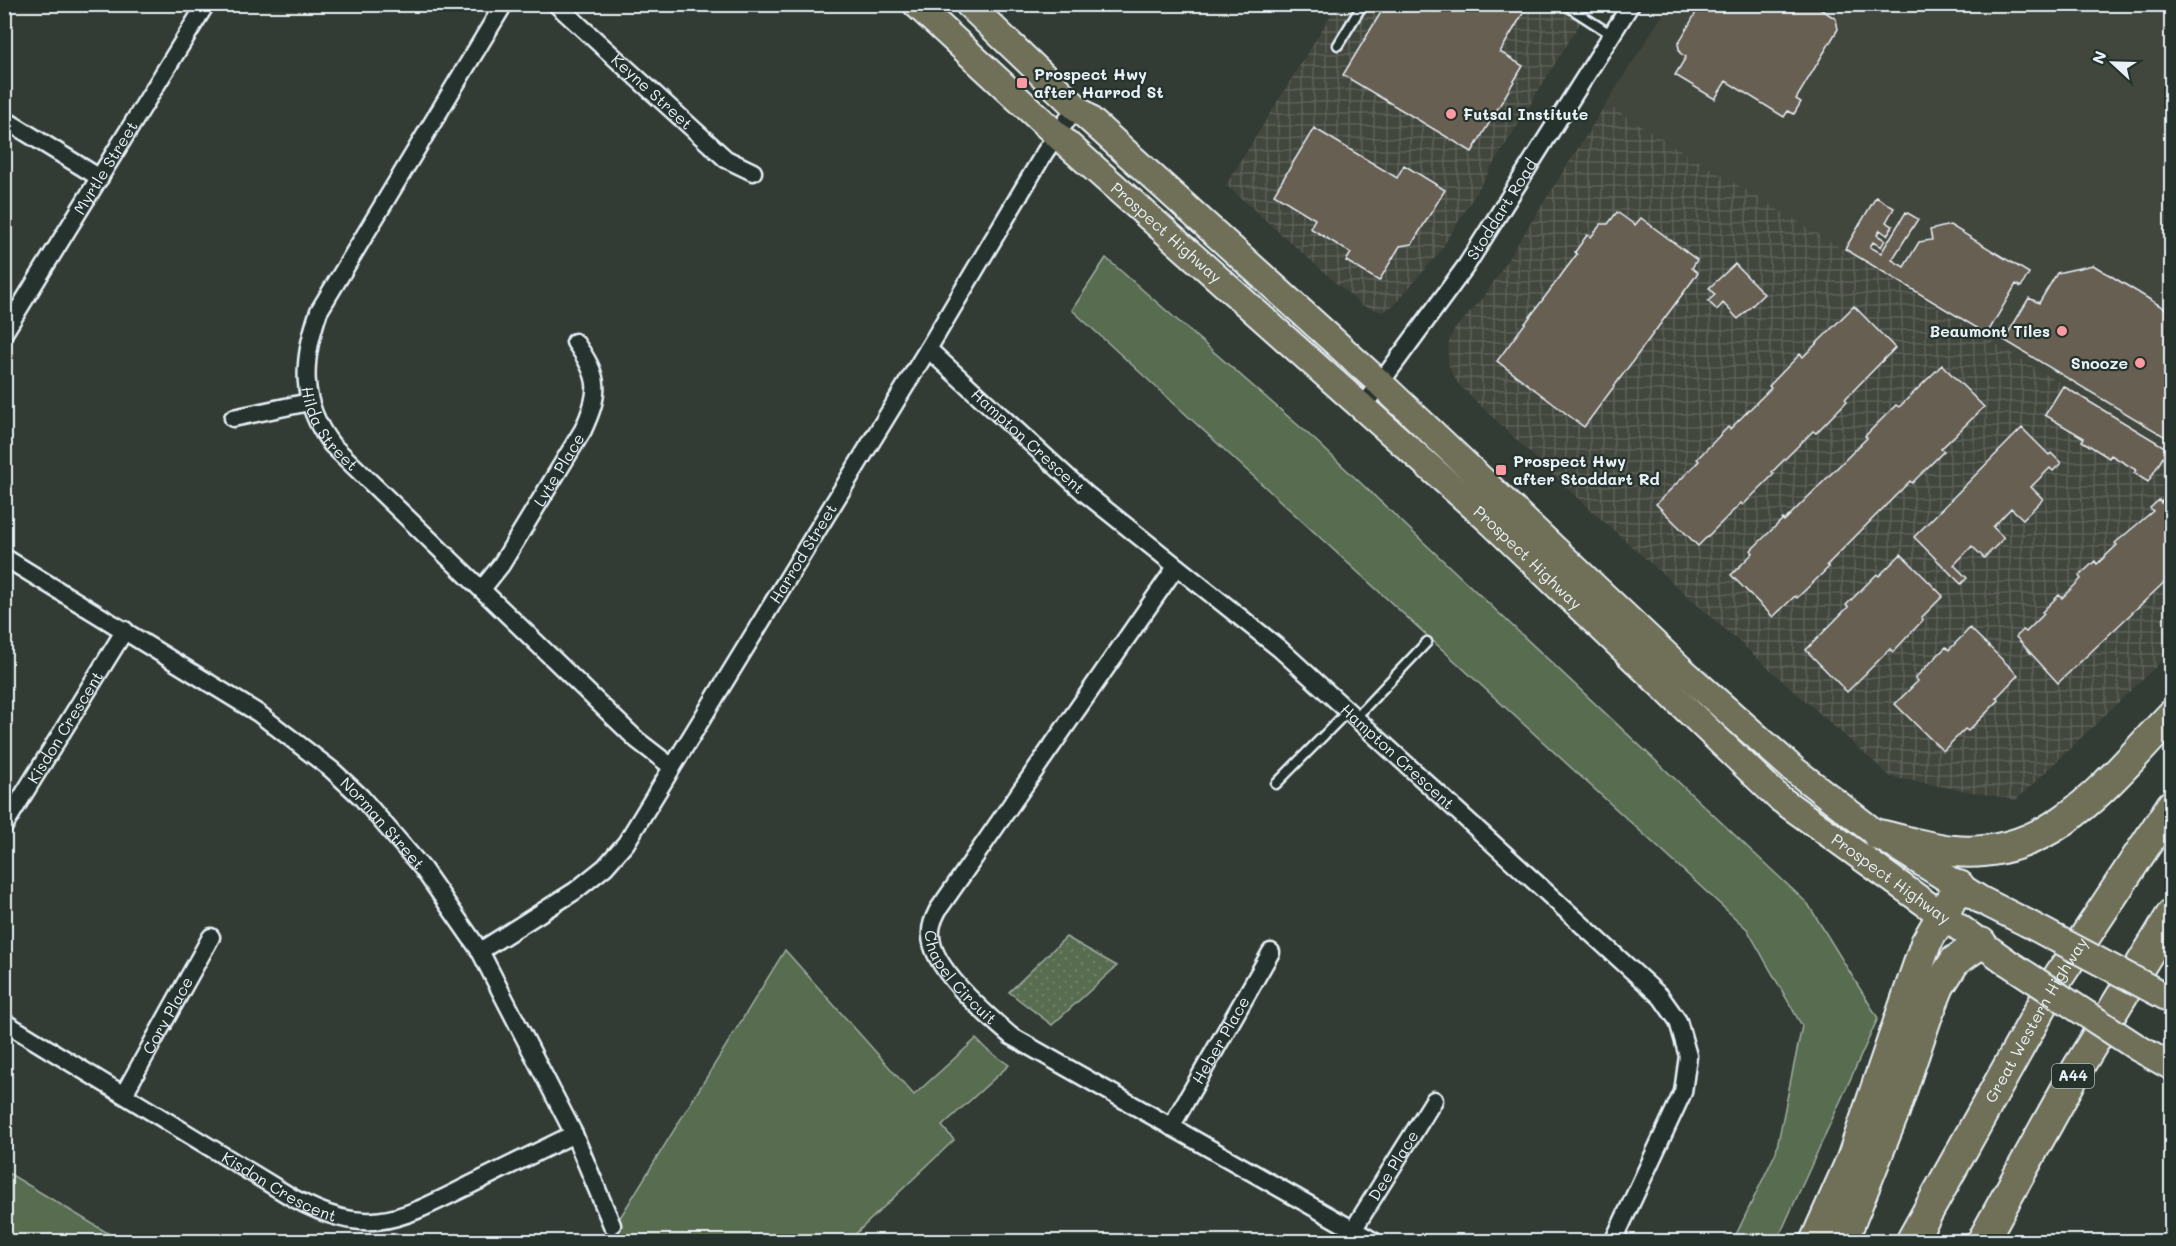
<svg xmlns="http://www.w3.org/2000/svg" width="2176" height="1246" viewBox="0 0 2176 1246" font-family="Mali,sans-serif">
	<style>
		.built { fill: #43463d }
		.industrial { fill: url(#industrial-grid) }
		.green { fill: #586c50; stroke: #a0aea4; stroke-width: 1.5 }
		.garden { fill: url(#garden-dots); stroke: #a0aea4; stroke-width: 1.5 }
		.building { fill: #685e52; stroke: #e8f1f8; stroke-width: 1.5 }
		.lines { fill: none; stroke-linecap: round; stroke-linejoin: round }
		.lane-casing { stroke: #e8f1f8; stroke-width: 13 }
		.street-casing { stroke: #e8f1f8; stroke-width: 21 }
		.primary-casing { stroke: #e8f1f8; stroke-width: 30 }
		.highway-casing { stroke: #e8f1f8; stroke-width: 34 }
		.lane { stroke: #26332d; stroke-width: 8 }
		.street { stroke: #26332d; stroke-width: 16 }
		.primary { stroke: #706f59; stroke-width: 26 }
		.highway { stroke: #706f59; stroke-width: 30 }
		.primary-bridge-casing { stroke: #e8f1f8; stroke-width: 30; stroke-linecap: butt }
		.primary-bridge { stroke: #706f59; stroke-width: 26 }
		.poi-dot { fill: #ff9aa2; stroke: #26332d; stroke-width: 2 }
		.labels { text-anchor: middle; stroke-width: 4.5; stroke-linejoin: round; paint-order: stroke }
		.shield { fill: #26332d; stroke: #aeb8bb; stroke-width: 1.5 }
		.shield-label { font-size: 15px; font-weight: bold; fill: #e8f1f8 }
		.poi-label { font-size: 16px; font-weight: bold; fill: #e8f1f8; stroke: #26332d; text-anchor: start }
		.street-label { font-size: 16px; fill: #e8f1f8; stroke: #26332d }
	</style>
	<defs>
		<pattern id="industrial-grid" width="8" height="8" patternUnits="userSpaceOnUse" patternTransform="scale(1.5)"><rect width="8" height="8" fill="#43463d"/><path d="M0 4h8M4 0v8" fill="none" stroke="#5e615a"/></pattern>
		<pattern id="garden-dots" width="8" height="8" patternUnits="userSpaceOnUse" patternTransform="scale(1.5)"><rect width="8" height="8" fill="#586c50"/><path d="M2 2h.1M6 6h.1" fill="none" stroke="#70816a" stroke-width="1.8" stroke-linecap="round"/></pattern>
	</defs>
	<rect width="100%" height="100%" fill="#333c34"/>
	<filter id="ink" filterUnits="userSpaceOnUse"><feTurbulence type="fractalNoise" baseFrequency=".0167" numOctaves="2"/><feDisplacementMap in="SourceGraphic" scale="12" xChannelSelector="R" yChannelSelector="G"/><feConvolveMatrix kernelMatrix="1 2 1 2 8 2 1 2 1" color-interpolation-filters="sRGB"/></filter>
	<g filter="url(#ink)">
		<!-- built -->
		<path class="built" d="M1669,5H2171V451L1606,104Z"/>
		<!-- industrial -->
		<path class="industrial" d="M1337,5H1591L1439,253L1395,304L1383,312L1361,305L1226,185Z
			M1606,104L2171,451V652L2016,800L1891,777L1583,503L1460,386L1452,374L1448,363V350L1449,342L1454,330L1484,297Z"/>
		<!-- green -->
		<path class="green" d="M1106,258L1315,440L1808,904L1878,1018L1777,1241H1733L1776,1152L1802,1026L1747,929L1072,310Z
			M785,950L914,1095L976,1039L986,1049L1009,1065L942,1126L954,1140L848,1241L605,1242Z
			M4,1171H5L121,1241H5Z"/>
		<!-- garden -->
		<path class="garden" d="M1066,937L1117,966L1052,1025L1009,992Z"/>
		<!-- building -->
		<path class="building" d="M1386,4H1422L1434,12L1438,4L1528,5L1500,52L1523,66L1472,152L1343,75Z
			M1701,4H1813L1836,19L1838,29L1796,99L1801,102L1794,114L1788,111L1784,117L1726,81L1715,99L1675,75L1686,57L1680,53L1678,44Z
			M1314,128L1397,178L1404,165L1445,190L1412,244L1400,246L1379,281L1346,261L1351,253L1310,228L1315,219L1274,194Z
			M1876,197L1894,208L1886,222L1893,226L1887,235L1880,230L1877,235L1885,240L1881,247L1873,242L1870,247L1881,253L1906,212L1918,219L1892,260L1904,267L1919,242L1932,240L1930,230L1950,225L2029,273L2021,287L2016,284L1987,334L1845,249Z
			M1617,212L1635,225L1641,218L1697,260L1692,268L1698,273L1584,427L1497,361L1577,254L1575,252L1587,235L1591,237L1601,224H1608Z
			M1735,264L1764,294L1738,319L1723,303L1717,310L1708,301L1715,295L1709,288Z
			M2093,265L2172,313V441L2004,340L2029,298L2039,303L2057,273Z
			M1854,306L1895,348L1845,399L1847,401L1816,433L1813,431L1772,472L1774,474L1743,505L1741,503L1698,546L1656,504L1699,461L1697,459L1728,427L1730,429L1771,388L1769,386L1800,354L1803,357Z
			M1942,365L1984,407L1941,449L1944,451L1912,483L1910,481L1827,565L1829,567L1797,598L1795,596L1773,617L1731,575L1753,553L1751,550L1783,519L1784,521L1867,438L1865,436L1896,405L1899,407Z
			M2063,386L2168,449L2148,482L2134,473L2136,470L2111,455L2109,458L2082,441L2084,438L2045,415Z
			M2022,428L2049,455L2051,453L2061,463L2053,471L2050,468L2031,487L2043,499L2023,519L2011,508L1993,527L2004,538L1984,558L1972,546L1954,565L1967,578L1961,584L1914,537Z
			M2170,481L2172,575L2058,683L2016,637L2023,630L2026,632L2044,614L2042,612L2059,595L2062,598L2081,579L2079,576L2095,561L2097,564L2117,545L2115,543L2153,511L2150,508L2159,500L2161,503L2168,491L2165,489Z
			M1901,554L1943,596L1921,618L1923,620L1893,652L1890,649L1847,692L1806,650L1848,607L1846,605L1877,574L1879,576Z
			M1970,628L2018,675L1996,698L1999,700L1968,731L1965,729L1943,751L1895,704L1918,681L1915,678L1946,647L1949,650Z"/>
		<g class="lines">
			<defs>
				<path id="lane" d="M1564,4L1612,35
					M1338,45L1363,4
					M1355,718L1427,642
					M1276,784L1348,711"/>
				<g id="street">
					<path id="s1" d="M504,4L319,311C302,360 299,402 332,445L637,740L672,767"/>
					<path id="s2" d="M556,4L726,159L753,172"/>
					<path d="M4,119L100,178"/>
					<path id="s3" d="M4,333L206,4"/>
					<path id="s4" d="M928,349L1086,494L1280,649L1661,997L1678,1021L1688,1056L1683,1092L1613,1242"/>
					<path id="s5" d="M1362,408L1466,266L1631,4"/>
					<path d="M233,418L309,402"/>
					<path id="s6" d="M4,557L258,713L332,770L361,797L423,869L480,951L574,1134L612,1225"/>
					<path id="s7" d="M1176,567L938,910C934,918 930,926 931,936C932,969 987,1015 1011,1036L1375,1242"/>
					<path id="s8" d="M482,589L501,565L583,430C601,391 600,377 575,342"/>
					<path id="s9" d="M4,826L125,630"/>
					<path id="s10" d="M480,951L575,891L605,867L626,843L928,349L1045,152L1076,107"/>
					<path id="s11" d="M4,1022L293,1198C369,1239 399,1220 470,1185C505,1168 539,1151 574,1134"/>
					<path id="s12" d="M124,1094L211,937"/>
					<path id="s13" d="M1171,1127L1271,952"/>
					<path id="s14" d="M1353,1230L1434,1100"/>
				</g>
				<g id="primary">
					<path id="s15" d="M916,4L1057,135L1490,521L1779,798L2007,962"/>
					<path d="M968,4L1076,107L1381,384L1683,671L1793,769L1878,835L1981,900L2027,923"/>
					<path d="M2138,1048L2172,1067"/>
				</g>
				<g id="highway">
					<path d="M1878,835C1903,840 1929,849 1954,851C2053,860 2110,779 2172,715"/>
					<path d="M1815,1242L1852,1159L1926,943L1959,886"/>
					<path d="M1842,1242L1894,1112L1926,1018L1939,986L1955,961L1981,943"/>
					<path id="s16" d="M1911,1242L2057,979L2172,805"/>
					<path d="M1982,1242L2079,1066L2172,914"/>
				</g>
			</defs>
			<!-- lane casing -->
			<use href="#lane" class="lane-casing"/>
			<!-- street casing -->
			<use href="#street" class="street-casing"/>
			<!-- primary casing -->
			<use href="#primary" class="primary-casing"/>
			<!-- highway casing -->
			<use href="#highway" class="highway-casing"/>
			<!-- lane -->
			<use href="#lane" class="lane"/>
			<!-- street -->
			<use href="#street" class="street"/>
			<!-- primary -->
			<use href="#primary" class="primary"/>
			<!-- highway -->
			<use href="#highway" class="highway"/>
			<defs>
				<path id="primary-bridge" d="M2027,923L2172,1000
					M2007,962L2138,1048"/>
			</defs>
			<!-- primary-bridge casing -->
			<use href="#primary-bridge" class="primary-bridge-casing"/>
			<!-- primary-bridge -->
			<use href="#primary-bridge" class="primary-bridge"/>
		</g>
	</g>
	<!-- markers -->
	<g class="poi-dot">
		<rect x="1016" y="77" width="12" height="12" rx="3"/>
		<circle cx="1451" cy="114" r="6"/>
		<circle cx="2062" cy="331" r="6"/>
		<circle cx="2140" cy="363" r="6"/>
		<rect x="1495" y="464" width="12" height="12" rx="3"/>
	</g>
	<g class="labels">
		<!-- shield labels -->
		<rect class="shield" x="2052" y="1064" width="42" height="24" rx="4.5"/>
		<g class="shield-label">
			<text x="2073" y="1081">A44</text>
		</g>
		<!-- poi labels -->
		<g class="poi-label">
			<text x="1034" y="80">Prospect Hwy<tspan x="1034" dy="18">after Harrod St</tspan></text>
			<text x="1463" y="120">Futsal Institute</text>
			<text x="2050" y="337" text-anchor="end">Beaumont Tiles</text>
			<text x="2128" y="369" text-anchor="end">Snooze</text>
			<text x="1513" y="467">Prospect Hwy<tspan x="1513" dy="18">after Stoddart Rd</tspan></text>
		</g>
		<!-- street labels -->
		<g class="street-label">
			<text dy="6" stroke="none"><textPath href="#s2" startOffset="130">Keyne Street</textPath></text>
			<text dy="6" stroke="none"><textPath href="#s3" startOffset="194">Myrtle Street</textPath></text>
			<text dy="6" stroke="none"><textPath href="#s5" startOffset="243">Stoddart Road</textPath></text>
			<text dy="6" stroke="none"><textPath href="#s15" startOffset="339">Prospect Highway</textPath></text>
			<text dy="6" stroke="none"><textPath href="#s1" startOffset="484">Hilda Street</textPath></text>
			<text dy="6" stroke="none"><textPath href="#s4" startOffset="136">Hampton Crescent</textPath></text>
			<text dy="6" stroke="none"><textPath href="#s8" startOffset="142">Lyte Place</textPath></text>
			<text dy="6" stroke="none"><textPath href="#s10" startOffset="522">Harrod Street</textPath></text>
			<text dy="6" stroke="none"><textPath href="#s15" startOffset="825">Prospect Highway</textPath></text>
			<text dy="6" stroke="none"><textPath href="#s9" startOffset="116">Kisdon Crescent</textPath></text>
			<text dy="6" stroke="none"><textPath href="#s4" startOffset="622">Hampton Crescent</textPath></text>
			<text dy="6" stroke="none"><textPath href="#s6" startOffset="465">Norman Street</textPath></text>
			<text dy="6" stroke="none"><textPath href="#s15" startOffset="1311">Prospect Highway</textPath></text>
			<text dy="6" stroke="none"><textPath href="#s7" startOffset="496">Chapel Circuit</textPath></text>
			<text dy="6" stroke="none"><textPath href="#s12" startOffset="90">Cory Place</textPath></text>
			<text dy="6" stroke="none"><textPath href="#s16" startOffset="255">Great Western Highway</textPath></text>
			<text dy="6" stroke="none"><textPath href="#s13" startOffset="100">Heber Place</textPath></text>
			<text dy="6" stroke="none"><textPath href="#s14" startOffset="76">Dee Place</textPath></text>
			<text dy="6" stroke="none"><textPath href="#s11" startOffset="321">Kisdon Crescent</textPath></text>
		</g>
	</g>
	<!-- margin -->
	<rect width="2176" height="1246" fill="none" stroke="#26332d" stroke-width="24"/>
	<rect x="12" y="12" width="2152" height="1222" fill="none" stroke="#e8f1f8" stroke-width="2" filter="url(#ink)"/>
	<!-- north arrow -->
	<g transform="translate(2113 63) rotate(292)" stroke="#26332d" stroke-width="4.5" paint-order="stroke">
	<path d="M0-4.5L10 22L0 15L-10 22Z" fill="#e8f1f8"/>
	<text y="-9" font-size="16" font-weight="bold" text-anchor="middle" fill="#e8f1f8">N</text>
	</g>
</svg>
